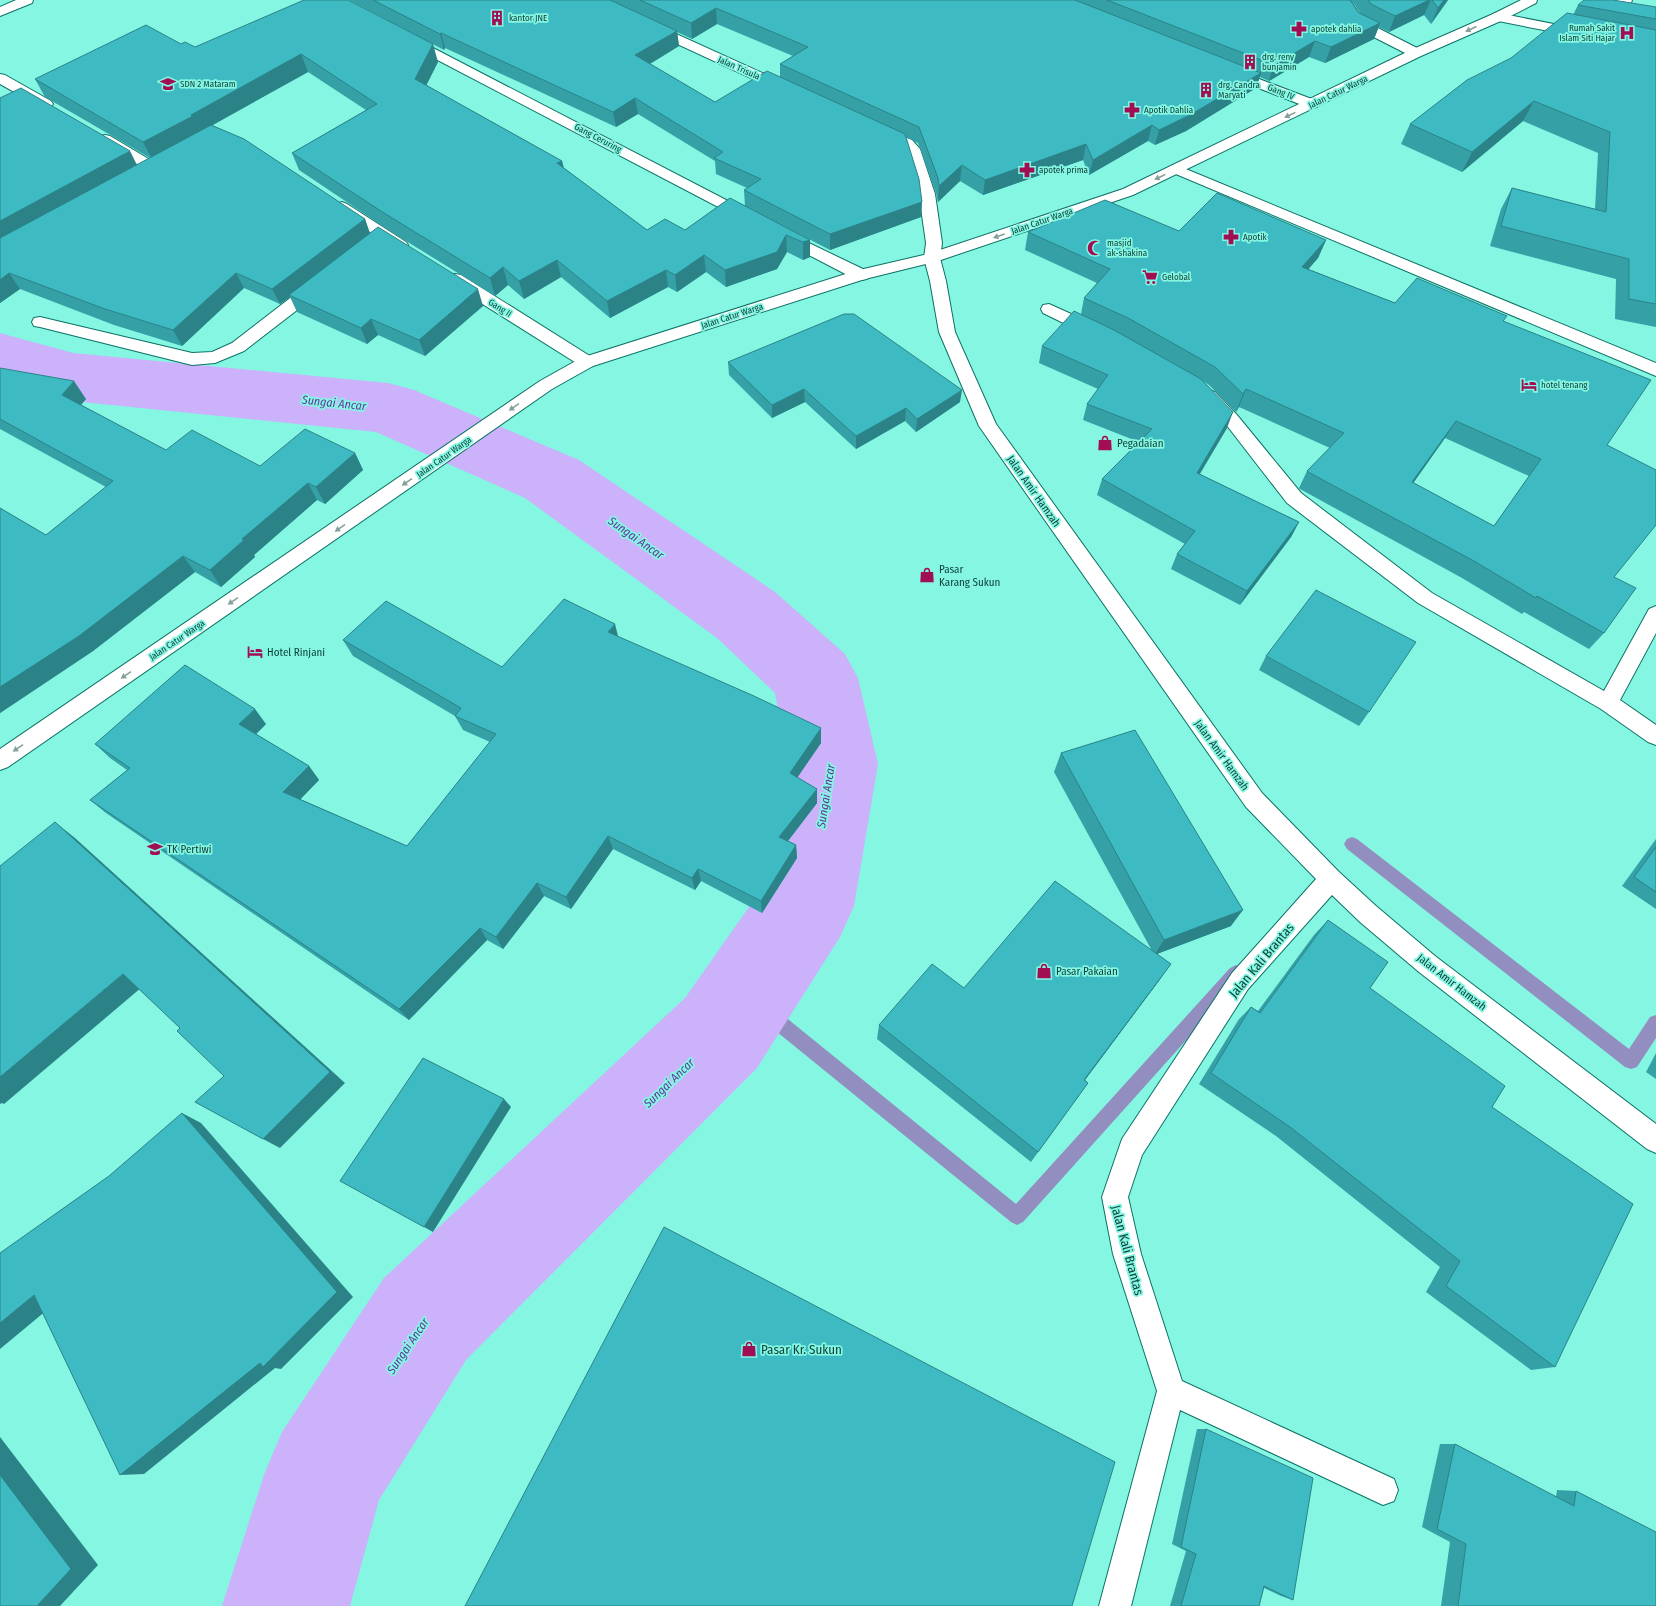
<svg xmlns="http://www.w3.org/2000/svg" width="1656" height="1606" viewBox="0 0 1656 1606" font-family="'Fira Sans Condensed',sans-serif">
	<style>
		.lines { fill: none; stroke-linecap: round; stroke-linejoin: round }
		.stream { fill: #928fc0; fill-rule: evenodd }
		.river { fill: #ccb1fb; fill-rule: evenodd }
		.minor-casing { stroke: #0c7265; stroke-width: 2 }
		.major-casing { stroke: #0c7265; stroke-width: 2 }
		.minor { fill: #fff; fill-rule: evenodd }
		.major { fill: #fff; fill-rule: evenodd }
		.wall { fill: #35a1a7; fill-rule: evenodd }
		.shaded-wall { fill: #2b8388 }
		.building { fill: #3ebbc2; stroke: #2b8388; fill-rule: evenodd }
		.oneway { fill: #859f9b }
		.labels { text-anchor: middle; stroke-width: 3.5; stroke-linejoin: round; paint-order: stroke }
		.far-poi-label { font-size: 9px; fill: #0b3f37; stroke: #85f6e2; text-anchor: start }
		.far-street-label { font-size: 9px; fill: #0b3f37; stroke: #85f6e2 }
		.poi-label { font-size: 11px; fill: #0b3f37; stroke: #85f6e2; text-anchor: start }
		.street-label { font-size: 11px; fill: #0b3f37; stroke: #85f6e2 }
		.water-label { font-size: 12px; font-style: italic; fill: #64349d; stroke: #85f6e2 }
		.near-street-label { font-size: 13px; fill: #0b3f37; stroke: #85f6e2 }
		.near-poi-label { font-size: 13px; fill: #0b3f37; stroke: #85f6e2; text-anchor: start }
	</style>
	<rect width="100%" height="100%" fill="#85f6e2"/>
	<g class="lines">
		<!-- stream -->
		<path class="stream" d="M1352,837L1357,839L1629,1049L1650,1017L1656,1015V1038L1637,1067L1631,1069L1625,1067L1347,849L1344,844L1347,839Z
			M1236,965L1242,968L1244,973L1242,978L1023,1222L1017,1225L1011,1222L740,1002L738,996L740,990L746,988L752,990L1016,1204L1230,968Z"/>
		<!-- river -->
		<path class="river" d="M0,333L73,353L388,383L414,390L579,460L775,592L845,654L858,678L878,764L854,906L840,937L757,1068L466,1360L379,1500L350,1606H222L264,1475L282,1432L384,1278L685,998L761,890L788,764L775,693L717,638L525,498L376,432L72,401L0,380Z"/>
		<defs>
			<path id="minor" d="M1325,0H1341L1353,5L1364,21L1421,50L1423,53L1421,56H1411L1354,27L1343,11L1326,3Z
				M1587,0H1605L1611,2L1616,0H1632L1631,3L1611,11L1588,3Z
				M1498,13L1579,29L1584,30L1586,33L1584,36L1579,37L1493,20L1491,17L1493,14Z
				M652,23L791,86L793,89L791,92L786,93L781,92L647,30L645,27L647,24Z
				M410,36L755,215L758,218L755,221L750,223L745,221L405,43L403,40L405,37Z
				M1230,68L1317,101L1319,104L1317,107L1312,108L1307,107L1225,75L1223,72L1225,69Z
				M0,74L5,75L51,101L53,104L51,107L46,108L41,107L0,84Z
				M881,128L912,140L920,149L935,194L942,243L940,258L946,281L955,332L996,424L1262,793L1339,872L1376,906L1435,956L1656,1124V1153L1647,1149L1419,972L1360,922L1332,895L1248,989L1142,1155L1128,1197L1141,1254L1182,1381L1394,1479L1398,1490L1394,1501L1383,1505L1180,1410L1131,1606H1099L1157,1391L1113,1254L1102,1197L1122,1139L1232,973L1316,879L1246,807L979,426L939,332L930,281L924,258L926,243L919,194L906,150L902,146L876,135L874,132L876,129Z
				M105,135L110,136L152,161L164,155L169,154L174,155L176,158C171,166 156,172 147,170L100,142L98,139L100,136Z
				M1176,165L1656,363V376L1171,172L1169,169L1171,166Z
				M342,202L347,204L406,242L408,245L406,248L400,250L394,248L337,210L334,207L337,204Z
				M784,231L867,271L869,275L867,279L861,280L855,279L778,239L776,236L778,233Z
				M455,274L461,275L593,358L596,362L593,366L587,368L581,366L449,283L447,279L449,275Z
				M317,281L323,282L325,286L323,290L244,351L215,363L192,365L40,327L34,326L32,322L34,318L40,317L192,353L212,352L232,343L311,282Z
				M1049,304L1100,327L1102,331L1100,335L1094,336L1088,335L1043,313L1041,309L1043,305Z
				M1209,390L1215,392L1237,415L1301,493L1432,593L1604,691L1649,609L1656,606V633L1620,700L1656,725V745L1648,742L1601,709L1418,603L1287,503L1225,423L1203,400L1200,396L1203,392Z"/>
			<path id="major" d="M16,0H33L32,3L0,16V7Z
				M1521,0H1537L1536,3L1503,20L1421,56L1133,195L938,261L865,279L593,366L552,389L8,767L0,770V749L540,381L581,358L855,271L928,254L1123,189L1411,50L1493,14Z"/>
		</defs>
		<!-- minor casing -->
		<use href="#minor" class="minor-casing"/>
		<!-- major casing -->
		<use href="#major" class="major-casing"/>
		<!-- minor -->
		<use href="#minor" class="minor"/>
		<!-- major -->
		<use href="#major" class="major"/>
	</g>
	<!-- wall -->
	<path class="wall" d="M349,0H1448L1431,24L1424,15L1389,32L1379,27L1374,39L1325,63L1309,57L1269,81L1260,77L1256,88L1186,131L1155,145L1148,141L1089,175L1083,160L983,195L960,181L938,202L936,193L918,143L906,137L922,202L921,217L830,250L745,206L744,190L747,188L716,174L715,161L638,114L616,127L445,48L444,50ZM1352,3L1354,4L1361,14L1359,13ZM717,24L793,56L780,64V78L715,102L650,64L679,46L677,32L692,39Z
		M1578,5L1656,7V327L1615,319L1616,279L1490,246L1501,209L1512,188L1595,209L1598,153L1523,121L1462,172L1401,144L1410,124L1511,58L1573,15Z
		M181,44L195,47L438,62L426,85L562,161L564,168L647,230H685L730,198L810,240V257L803,260L787,252L777,269L726,287L706,272L677,292L668,287L610,318L561,277L524,299L508,285L495,296L390,231L299,170L292,153L366,110L308,72L212,125L365,219L370,233L483,306L425,356L378,335L367,344L297,312L290,297L280,304L244,288L182,346L114,325L20,289L0,303V98L137,165L150,158L45,97L35,79Z
		M1179,231L1326,240L1318,258L1308,269L1395,303L1504,321L1607,445L1614,577L1604,633L1589,649L1524,612L1522,614L1462,578L1300,489L1299,488L1307,471L1330,448L1239,407L1236,412L1209,385L1203,381L1227,428L1200,474L1299,522L1291,537L1240,605L1171,569L1177,554L1185,544L1097,495L1102,479L1139,442L1083,420L1087,404L1098,389L1039,363L1042,346L1081,314L1084,298L1097,283L1025,250L1028,232ZM1445,438L1529,476L1494,526L1413,483Z
		M728,362L960,402L916,432L905,421L856,449L805,402L772,418L729,375Z
		M0,368L86,399L81,405L166,450L260,466L355,453L363,470L325,504L317,500L254,555L255,557L221,587L195,572L93,651L0,713V508L46,535L106,487L0,429Z
		M619,637L821,743L797,777L817,789V803L788,841L796,845L797,858L762,913L701,881L695,890L613,849L571,909L544,896L503,949L487,940L409,1020L106,813L90,800L127,770L110,758L95,744L266,724L256,734L309,766L319,780L300,799L407,846L490,742L463,730L455,716L353,656L343,640L502,667Z
		M1266,656L1369,712L1359,726L1259,670Z
		M1061,753L1231,926L1157,954L1161,978L1085,1080L1088,1083L1031,1162L877,1039L879,1025L964,988L1151,949L1054,772Z
		M1656,839V909L1622,886Z
		M1328,920L1370,988L1492,1107L1555,1367L1531,1370L1426,1292L1440,1267L1276,1136L1199,1084L1239,1019L1251,1007L1258,1011L1314,935Z
		M1656,1053V1079L1646,1072Z
		M1197,1429H1206L1293,1600L1281,1596L1264,1588L1259,1606H1170L1186,1551L1172,1544Z
		M1440,1444H1455L1556,1497L1557,1490L1576,1491L1656,1606H1441L1450,1542L1422,1527Z"/>
	<!-- shaded-wall -->
	<path class="shaded-wall" d="M1429,0H1431L1424,15L1389,32L1395,16Z
		M1444,0H1448L1431,24L1438,8Z
		M716,8L717,24L692,39L691,23Z
		M1380,23L1374,39L1325,63L1331,47Z
		M677,31L679,46L638,71L635,55Z
		M441,33L445,48L444,50L440,34Z
		M1315,41L1309,57L1269,81L1274,65Z
		M433,44L438,62L421,96L415,79Z
		M301,54L308,72L152,159L143,142Z
		M1261,73L1256,88L1186,131L1155,145L1159,130Z
		M635,98L638,114L616,127L613,112Z
		M1534,101L1523,121L1462,172L1472,152Z
		M1152,125L1148,141L1089,175L1093,160Z
		M1086,144L1083,160L983,195L985,180Z
		M130,151L138,167L0,242V221Z
		M562,161L566,179L557,163Z
		M962,165L960,181L938,202L939,186Z
		M922,202L921,217L830,250V234Z
		M365,219L370,235L289,295L290,297L280,304L272,289Z
		M786,235L787,252L777,269L726,287L725,270Z
		M810,240V257L803,260V242Z
		M1326,240L1318,258L1295,285L1302,267Z
		M704,255L706,272L677,292L675,275Z
		M557,260L561,277L524,299L519,281Z
		M503,267L508,285L495,296L490,278Z
		M666,270L668,287L610,318L607,301Z
		M9,273L20,289L0,303V280Z
		M236,273L244,288L182,346L173,330Z
		M478,289L483,306L425,356L419,340Z
		M371,319L378,335L367,344L361,328Z
		M74,381L86,399L74,413L62,395Z
		M804,389L805,402L772,418V405Z
		M1246,389L1239,407L1236,412L1243,394Z
		M962,390L960,402L916,432L917,419Z
		M906,408L905,421L856,449V436Z
		M1233,412L1227,428L1191,488L1197,473Z
		M1456,421L1445,438L1402,499L1412,482Z
		M355,453L363,470L325,504L316,487Z
		M308,483L317,500L254,555L255,557L221,587L210,570L242,539Z
		M1299,522L1291,537L1240,605L1247,591Z
		M183,556L195,572L93,651L0,713V687Z
		M615,624L619,640L608,632Z
		M255,709L266,724L251,739L239,724Z
		M821,728V743L791,787L790,773Z
		M309,766L319,780L294,806L283,792Z
		M817,789V803L781,850L779,837Z
		M55,822L75,838L345,1083L280,1148L263,1139L330,1072Z
		M608,836L613,849L571,909L566,897Z
		M796,845L797,858L762,913L761,901Z
		M698,869L701,881L695,890L692,878Z
		M537,883L544,896L503,949L496,937Z
		M1243,910L1231,926L1154,955L1164,940Z
		M480,928L487,940L409,1020L399,1009Z
		M1171,964L1161,978L1076,1092L1084,1080Z
		M123,974L142,987L4,1104L2,1103L0,1104V1077Z
		M504,1099L511,1107L433,1232L424,1227Z
		M182,1113L201,1123L353,1297L281,1369L275,1368L144,1474L120,1475Z
		M34,1295L59,1300L0,1349V1323Z
		M0,1437L98,1565L60,1606H37L0,1475Z"/>
	<!-- building -->
	<path class="building" d="M304,0H348L433,44L415,79L562,161L557,163L647,230L665,219L685,230L730,198L810,240L803,242L786,235L777,252L725,270L704,255L675,275L666,270L607,301L557,260L519,281L503,267L490,278L384,213L292,153L377,104L301,54L191,115L193,116L143,142L35,79L146,25L181,44L185,42L195,47Z
		M373,0H610L677,31L635,55L715,102L767,71L905,134L919,179L922,202L830,234L744,190L761,179L714,158L723,152L635,98L613,112L441,33L440,34Z
		M640,0H1075L1261,73L1190,115L1159,130L1152,125L1093,160L1086,144L985,180L962,165L939,186L938,178L919,127L780,64L808,47L716,8L691,23Z
		M1107,0H1350L1359,13L1380,23L1331,47L1315,41L1274,65Z
		M1368,0H1429L1395,16L1371,4Z
		M1432,0H1444L1438,8Z
		M1584,0H1613L1656,7V19L1578,5Z
		M1567,13L1656,30V304L1629,299V259L1501,226L1512,188L1606,212L1610,132L1534,101L1472,152L1410,124L1467,80L1511,58Z
		M21,88L130,151L0,221V98Z
		M211,125L244,139L365,219L272,289L236,273L173,330L105,309L9,273L0,280V238Z
		M1217,193L1326,240L1302,267L1395,303L1417,278L1507,316L1503,321L1651,380L1607,445L1656,470V525L1614,577L1636,588L1604,633L1537,596L1536,598L1474,561L1308,472L1307,471L1344,433L1246,389L1243,394L1215,367L1128,318L1084,298L1110,269L1028,232L1105,200L1179,231ZM1456,421L1541,459L1494,526L1412,482Z
		M378,227L478,289L419,340L371,319L361,328L289,295Z
		M1074,311L1114,330L1201,379L1233,412L1197,473L1299,522L1247,591L1177,554L1195,531L1102,479L1152,429L1087,404L1108,375L1042,346Z
		M844,314H854L962,390L917,419L906,408L856,436L804,389L772,405L728,362Z
		M0,368L74,381L62,395L166,450L192,430L260,466L305,429L355,453L316,487L308,483L242,539L244,540L210,570L183,556L79,636L0,687V508L46,535L113,481L0,419Z
		M1316,590L1416,642L1369,712L1266,656Z
		M564,599L615,624L608,632L754,696L821,728L790,773L817,789L779,837L796,845L761,901L698,869L692,878L608,836L566,897L537,883L496,937L480,928L399,1009L90,800L130,768L95,744L185,665L255,709L239,724L309,766L283,792L407,846L496,734L455,716L461,708L343,640L386,601L502,667Z
		M1135,730L1243,910L1164,940L1061,753Z
		M55,822L330,1072L263,1139L195,1102L224,1076L177,1031L180,1028L123,974L0,1077V866Z
		M1656,847V892L1634,877Z
		M1055,881L1171,964L1084,1080L1088,1083L1038,1152L879,1025L932,964L964,988Z
		M1328,920L1388,962L1370,988L1505,1086L1492,1107L1633,1204L1555,1367L1446,1286L1460,1261L1290,1127L1211,1073L1251,1007L1260,1013Z
		M423,1058L504,1099L424,1227L340,1181Z
		M182,1113L337,1292L263,1367L260,1363L120,1475L34,1295L0,1323V1253L109,1176Z
		M664,1227L1115,1462L1072,1606H465Z
		M1206,1429L1313,1478L1293,1600L1264,1586L1259,1606H1181L1196,1554L1181,1547Z
		M1455,1444L1574,1506L1576,1491L1656,1532V1606H1458L1466,1544L1437,1529Z
		M0,1475L71,1569L37,1606H0Z"/>
	<!-- one-way arrows -->
	<defs><path id="oneway-solid" d="M-6-.8H1V-3.2L6.5 0L1 3.2V.8H-6Z"/></defs>
	<g class="oneway">
		<use href="#oneway-solid" transform="translate(1471 29) rotate(156)"/>
		<use href="#oneway-solid" transform="translate(1290 115) rotate(154)"/>
		<use href="#oneway-solid" transform="translate(1160 177) rotate(154)"/>
		<use href="#oneway-solid" transform="translate(999 236) rotate(161)"/>
		<use href="#oneway-solid" transform="translate(514 407) rotate(145)"/>
		<use href="#oneway-solid" transform="translate(407 482) rotate(145)"/>
		<use href="#oneway-solid" transform="translate(340 528) rotate(146)"/>
		<use href="#oneway-solid" transform="translate(233 601) rotate(146)"/>
		<use href="#oneway-solid" transform="translate(126 675) rotate(146)"/>
		<use href="#oneway-solid" transform="translate(18 748) rotate(146)"/>
	</g>
	<!-- icons -->
	<defs>
		<symbol id="building-bare" viewBox="-9 -9 18 18"><path d="M-4-6H4V6H1V3H-1V6H-4ZM-2.5-4.3h1.7v1.8h-1.7ZM.8-4.3h1.7v1.8H.8ZM-2.5-1h1.7V.8h-1.7ZM.8-1h1.7V.8H.8Z" fill="#a10e54" stroke="#85f6e2" stroke-width="2.5" paint-order="stroke"/></symbol>
		<symbol id="pharmacy-bare" viewBox="-9 -9 18 18"><path d="M-2-6h4v4h4v4h-4v4h-4v-4h-4v-4h4Z" fill="#a10e54" stroke="#85f6e2" stroke-width="2.5" paint-order="stroke"/></symbol>
		<symbol id="hospital-bare" viewBox="-9 -9 18 18"><path d="M-5-5h3v3.5h4V-5h3V5h-3V1.5h-4V5h-3Z" fill="#a10e54" stroke="#85f6e2" stroke-width="2.5" paint-order="stroke"/></symbol>
		<symbol id="school-bare" viewBox="-9 -9 18 18"><path d="M0-5L7-2L0 1L-7-2ZM-4 1L0 2.5L4 1V4Q0 6-4 4Z" fill="#a10e54" stroke="#85f6e2" stroke-width="2.5" paint-order="stroke"/></symbol>
		<symbol id="mosque-bare" viewBox="-9 -9 18 18"><path d="M3.5-4.9A6 6 0 1 0 3.5 4.9A5 5 0 1 1 3.5-4.9Z" fill="#a10e54" stroke="#85f6e2" stroke-width="2.5" paint-order="stroke"/></symbol>
		<symbol id="supermarket-bare" viewBox="-9 -9 18 18"><path d="M-6-5.5h2.5l.6 2H6L4.5 2H-2.5L-4.4-4H-6ZM-1.5 3.2a1.3 1.3 0 1 0 .1 0ZM3 3.2a1.3 1.3 0 1 0 .1 0Z" fill="#a10e54" stroke="#85f6e2" stroke-width="2.5" paint-order="stroke"/></symbol>
		<symbol id="hotel-bare" viewBox="-9 -9 18 18"><path d="M-6-4.5h1.5V1H6V5H4.5V3h-9V5H-6ZM-4 0a1.8 1.8 0 1 1 3.6 0ZM.5 0V-2.5h3Q6-2.5 6 0Z" fill="#a10e54" stroke="#85f6e2" stroke-width="2.5" paint-order="stroke"/></symbol>
		<symbol id="shop-bare" viewBox="-9 -9 18 18"><path d="M-5-2.5h2.3a2.7 3.5 0 0 1 5.4 0H5L5.5 6h-11ZM-1.5-2.5h3a1.5 2.3 0 0 0-3 0Z" fill="#a10e54" stroke="#85f6e2" stroke-width="2.5" paint-order="stroke"/></symbol>
	</defs>
	<g fill-rule="evenodd">
		<use href="#building-bare" x="486" y="7" width="22" height="22"/>
		<use href="#pharmacy-bare" x="1288" y="18" width="22" height="22"/>
		<use href="#hospital-bare" x="1616" y="22" width="22" height="22"/>
		<use href="#building-bare" x="1239" y="51" width="22" height="22"/>
		<use href="#school-bare" x="157" y="73" width="22" height="22"/>
		<use href="#building-bare" x="1195" y="79" width="22" height="22"/>
		<use href="#pharmacy-bare" x="1121" y="99" width="22" height="22"/>
		<use href="#pharmacy-bare" x="1016" y="159" width="22" height="22"/>
		<use href="#pharmacy-bare" x="1220" y="226" width="22" height="22"/>
		<use href="#mosque-bare" x="1084" y="237" width="22" height="22"/>
		<use href="#supermarket-bare" x="1139" y="266" width="22" height="22"/>
		<use href="#hotel-bare" x="1518" y="374" width="22" height="22"/>
		<use href="#shop-bare" x="1094" y="432" width="22" height="22"/>
		<use href="#shop-bare" x="916" y="564" width="22" height="22"/>
		<use href="#hotel-bare" x="244" y="641" width="22" height="22"/>
		<use href="#school-bare" x="144" y="838" width="22" height="22"/>
		<use href="#shop-bare" x="1033" y="960" width="22" height="22"/>
		<use href="#shop-bare" x="738" y="1338" width="22" height="22"/>
	</g>
	<g class="labels">
		<!-- far-poi labels -->
		<g class="far-poi-label">
			<text x="509" y="21">kantor JNE</text>
			<text x="1615" y="31" text-anchor="end">Rumah Sakit<tspan x="1615" dy="10">Islam Siti Hajar</tspan></text>
			<text x="1311" y="32">apotek dahlia</text>
			<text x="1262" y="60">drg. reny<tspan x="1262" dy="10">bunjamin</tspan></text>
			<text x="180" y="87">SDN 2 Mataram</text>
			<text x="1218" y="88">drg. Candra<tspan x="1218" dy="10">Maryati</tspan></text>
			<text x="1144" y="113">Apotik Dahlia</text>
			<text x="1039" y="173">apotek prima</text>
			<text x="1243" y="240">Apotik</text>
			<text x="1107" y="246">masjid<tspan x="1107" dy="10">ak-shakina</tspan></text>
			<text x="1162" y="280">Gelobal</text>
			<text x="1541" y="388">hotel tenang</text>
		</g>
		<!-- far-street labels -->
		<g class="far-street-label">
			<text transform="translate(739 68) rotate(24)" y="3">Jalan Trisula</text>
			<text transform="translate(1281 92) rotate(22)" y="3">Gang IV</text>
			<text transform="translate(1338 92) rotate(-26)" y="3">Jalan Catur Warga</text>
			<text transform="translate(598 138) rotate(28)" y="3">Gang Ceruring</text>
			<text transform="translate(1042 221) rotate(-19)" y="3">Jalan Catur Warga</text>
			<text transform="translate(500 308) rotate(32)" y="3">Gang II</text>
			<text transform="translate(732 316) rotate(-18)" y="3">Jalan Catur Warga</text>
			<text transform="translate(444 457) rotate(-35)" y="3">Jalan Catur Warga</text>
			<text transform="translate(177 640) rotate(-34)" y="3">Jalan Catur Warga</text>
		</g>
		<!-- poi labels -->
		<g class="poi-label">
			<text x="1117" y="447">Pegadaian</text>
			<text x="939" y="573">Pasar<tspan x="939" dy="13">Karang Sukun</tspan></text>
			<text x="267" y="656">Hotel Rinjani</text>
			<text x="167" y="853">TK Pertiwi</text>
			<text x="1056" y="975">Pasar Pakaian</text>
		</g>
		<!-- street labels -->
		<g class="street-label">
			<text transform="translate(1034 491) rotate(55)" y="4">Jalan Amir Hamzah</text>
			<text transform="translate(1222 755) rotate(54)" y="4">Jalan Amir Hamzah</text>
			<text transform="translate(1452 982) rotate(38)" y="4">Jalan Amir Hamzah</text>
		</g>
		<!-- water labels -->
		<g class="water-label">
			<text transform="translate(334 403) rotate(6)" y="4">Sungai Ancar</text>
			<text transform="translate(636 538) rotate(35)" y="4">Sungai Ancar</text>
			<text transform="translate(826 796) rotate(-81)" y="4">Sungai Ancar</text>
			<text transform="translate(669 1083) rotate(-44)" y="4">Sungai Ancar</text>
			<text transform="translate(408 1346) rotate(-56)" y="4">Sungai Ancar</text>
		</g>
		<!-- near-street labels -->
		<g class="near-street-label">
			<text transform="translate(1261 960) rotate(-50)" y="5">Jalan Kali Brantas</text>
			<text transform="translate(1128 1250) rotate(75)" y="5">Jalan Kali Brantas</text>
		</g>
		<!-- near-poi labels -->
		<g class="near-poi-label">
			<text x="761" y="1354">Pasar Kr. Sukun</text>
		</g>
	</g>
</svg>
